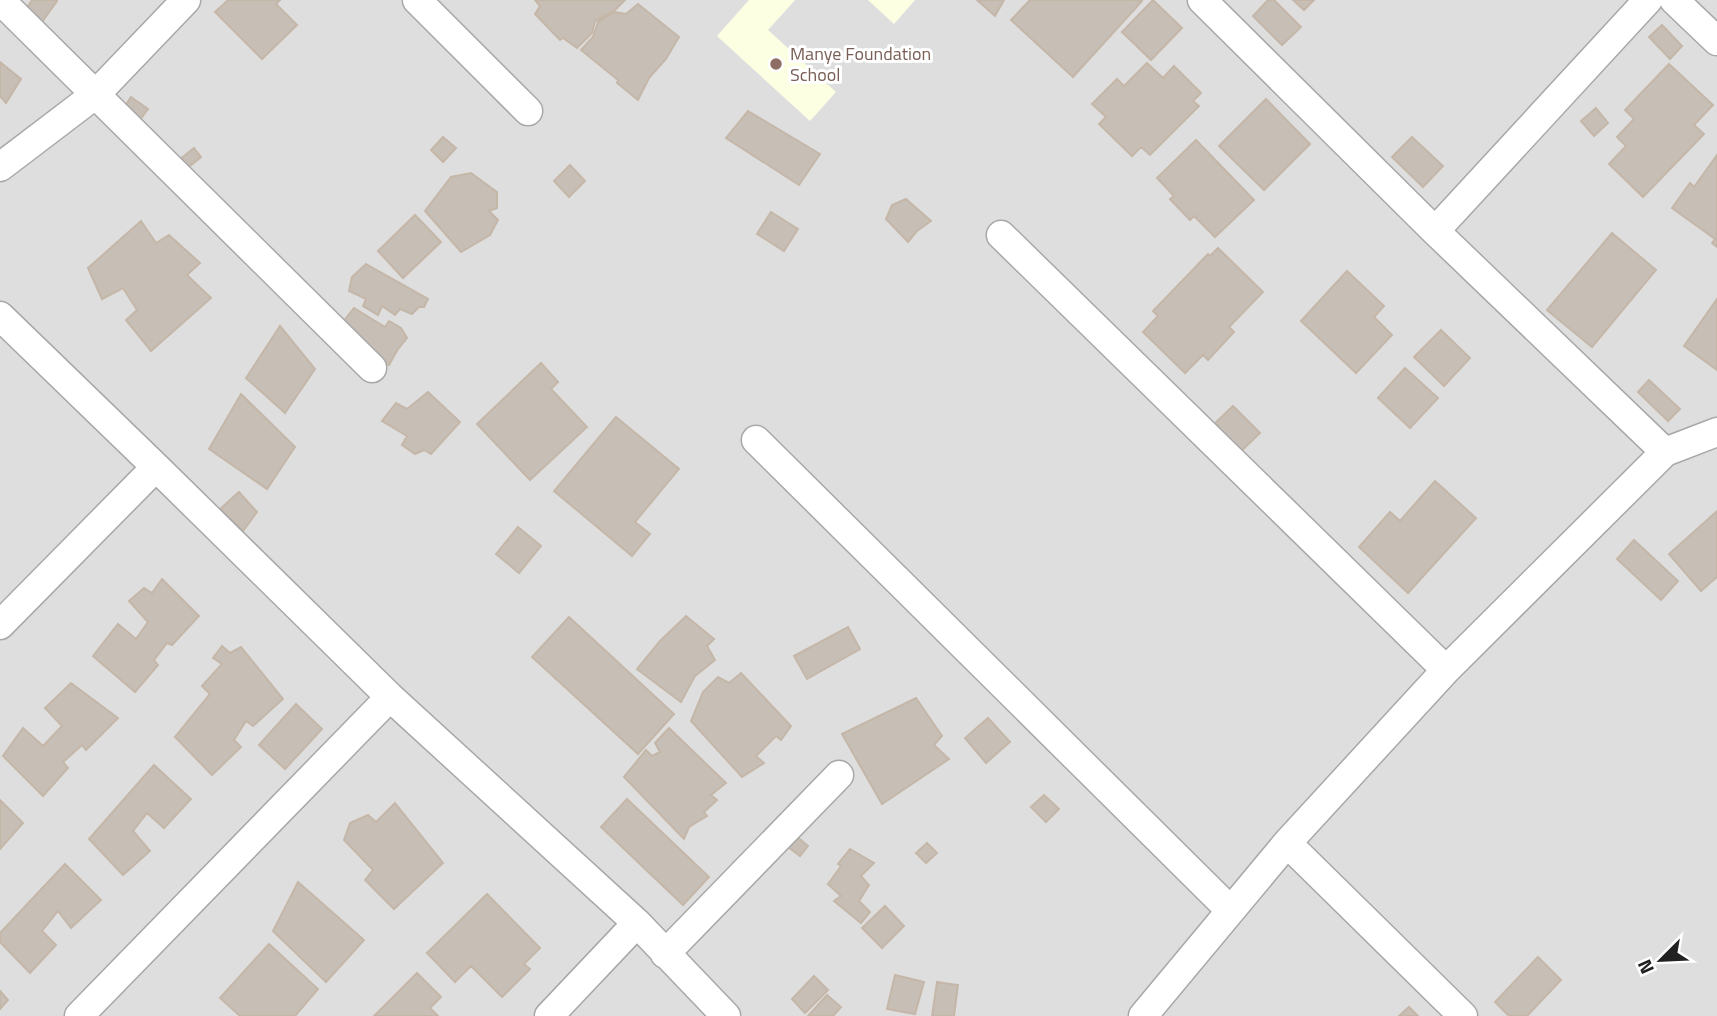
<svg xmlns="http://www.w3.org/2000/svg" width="1717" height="1016" viewBox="0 0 1717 1016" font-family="'Titillium Web',sans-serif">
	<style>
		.residential { fill: #dfdede }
		.education { fill: #fdffe3 }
		.building { fill: #c7beb6; stroke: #c5b7a8; stroke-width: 2 }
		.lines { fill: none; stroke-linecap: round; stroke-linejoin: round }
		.minor-casing { stroke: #a8a8a8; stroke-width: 31 }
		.minor { stroke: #fff; stroke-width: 28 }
		.education-dot { fill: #8d6e63; stroke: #fff; stroke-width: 2.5 }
		.labels { text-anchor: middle; stroke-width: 6; stroke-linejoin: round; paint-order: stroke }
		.education-label { font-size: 18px; fill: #785e54; stroke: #fff; text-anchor: start }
	</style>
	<rect width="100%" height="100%" fill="#f2efe7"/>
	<!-- residential -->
	<path class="residential" d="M0,0H1717V1016H0Z"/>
	<!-- education -->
	<path class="education" d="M749,0H795L768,30L836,92L810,121L717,36Z
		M868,0H915L894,24Z"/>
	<!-- building -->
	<path class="building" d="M32,0H56L57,1L42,22L25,11Z
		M228,0H280L276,4L297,25L262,59L215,12Z
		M535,0H625L614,11L595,21L592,33L577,48L563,38L560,40L535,14L540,6Z
		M977,0H1004L995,16Z
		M1030,0H1141L1142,1L1073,77L1011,20Z
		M1153,0L1182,28L1151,60L1122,32Z
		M1268,0H1274L1301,27L1282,45L1253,16Z
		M1293,0H1314L1304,10Z
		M638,4L679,37L666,59L649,78L638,100L617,83L618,80L581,50L593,37L598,22L615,12L626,14Z
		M1662,25L1682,46L1670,59L1649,37Z
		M0,62L21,79L6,103L0,96Z
		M1147,63L1163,78L1174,66L1201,93L1193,101L1199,106L1150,155L1141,147L1132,156L1099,124L1106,117L1092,104L1117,79L1124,86Z
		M1669,64L1713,105L1694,125L1704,134L1643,197L1609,164L1626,146L1617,137L1634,119L1625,110Z
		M131,97L148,109L137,124L121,113Z
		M1266,99L1310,144L1264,190L1219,146Z
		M1596,108L1608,123L1594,136L1581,121Z
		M748,111L820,154L799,185L726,138Z
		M443,137L456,148L443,162L431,150Z
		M1412,137L1443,166L1423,187L1392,157Z
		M1196,140L1254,200L1215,237L1194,216L1190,220L1170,199L1174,196L1157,178Z
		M194,148L201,157L185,170L178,161Z
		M1717,155V247L1712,243L1715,239L1672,208L1690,183L1694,187Z
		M570,165L585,181L569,197L554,181Z
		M471,173L497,192V208L489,211L498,220L490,235L461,252L425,211L451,177Z
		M906,199L931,221L917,231L908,242L886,219L892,205Z
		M771,212L798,229L784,251L757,234Z
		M415,215L441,242L403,278L378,251Z
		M141,221L156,243L169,235L200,263L187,275L211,298L151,351L126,320L137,310L123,288L102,299L88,268Z
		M1612,233L1656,270L1592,347L1547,310Z
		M1218,248L1263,292L1229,327L1234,332L1208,360L1203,355L1185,373L1143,332L1158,316L1153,311L1208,254L1210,256Z
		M366,264L428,299L424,307H419L412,314L400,309L395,315L382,306L378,315L363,306L366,299L349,291L352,277Z
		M1347,271L1384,306L1374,317L1392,335L1356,373L1301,321Z
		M1717,299V370L1684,346Z
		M354,308L385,327L389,321L401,328L407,338L398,349L389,365L347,337L343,322Z
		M280,326L315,369L285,413L246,378Z
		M1441,330L1470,358L1444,386L1414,357Z
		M541,363L558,382L551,389L587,427L530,480L477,424Z
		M1405,368L1438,398L1410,428L1378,398Z
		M1649,380L1680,409L1668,421L1638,392Z
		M428,392L460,422L431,454L424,450L415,454L402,445L407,436L382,421L396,403L407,409Z
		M241,394L295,447L267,489L209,449Z
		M1233,406L1260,433L1234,458L1208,430Z
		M616,417L679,469L635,522L650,534L632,556L554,491Z
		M1435,481L1476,518L1408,593L1359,547L1390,512L1400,521Z
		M239,492L257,512L243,531L220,509Z
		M1717,511V577L1701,591L1669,554Z
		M518,527L541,546L519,573L496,554Z
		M1634,540L1678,581L1661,600L1617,559Z
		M162,579L199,616L172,645L167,643L154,660L158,665L135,692L93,656L118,624L136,639L148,622L129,601L144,588L152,593Z
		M686,616L714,639L707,646L715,660L695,676L681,702L637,669L660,641Z
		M569,617L674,714L638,754L532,657Z
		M848,627L860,649L807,679L794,656Z
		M222,646L230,653L241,647L283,699L253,726L246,721L234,740L241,747L212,775L175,737L210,694L202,686L222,664L213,658Z
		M741,673L791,726L781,740L776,736L756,756L764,763L742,777L691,721L703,692L718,677L729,683Z
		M71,683L118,718L86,750L82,745L63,762L68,768L43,796L3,756L23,728L43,746L62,726L45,708Z
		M916,698L942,736L934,745L949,759L882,804L842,734Z
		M296,704L322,729L285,769L259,745Z
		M988,718L1010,742L986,763L965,738Z
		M669,728L726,783L711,795L717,800L704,812L707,816L689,827L684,839L624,777L646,750L652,756L660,752L655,743Z
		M154,765L191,799L164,828L147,813L133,831L150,851L123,875L89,839Z
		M1044,795L1059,809L1046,822L1031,807Z
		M627,799L709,877L683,905L601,827Z
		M0,800L23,823L0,849Z
		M395,803L443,863L394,909L365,880L373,870L344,840L350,823L368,815L376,822Z
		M796,836L808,846L800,856L787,846Z
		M927,843L937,853L926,863L916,853Z
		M850,849L874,863L861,876L869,885L859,901L870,912L861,923L834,901L841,896L828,884L841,866L838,864Z
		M65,864L101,900L71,928L58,911L42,931L56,945L30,973L0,942V933Z
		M298,882L364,940L326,982L273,931Z
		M487,894L540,948L524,964L530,969L502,997L471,966L455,982L427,953Z
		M885,906L904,926L882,948L862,928Z
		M269,944L318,989L295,1016H240L220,998Z
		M1538,957L1561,980L1527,1016H1509L1495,1002Z
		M417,973L441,997L430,1008L438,1016H374Z
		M895,975L924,982L915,1014L887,1009Z
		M814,976L828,990L805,1013L792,999Z
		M937,982L958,985L954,1016H932Z
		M0,991L8,1000L0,1009Z
		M827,995L841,1007L833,1016H808Z
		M1409,1007L1418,1016H1399Z"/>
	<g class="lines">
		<defs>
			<path id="minor" d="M0,0L372,368
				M417,0L528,111
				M1202,0L1435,231L1665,452
				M1674,0L1717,41
				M0,167L96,94L186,0
				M1435,231L1648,0
				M1001,235L1446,670
				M0,316L156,467L390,697L637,923L726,1016
				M756,440L1230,910
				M0,625L156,467
				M1287,843L1463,1016
				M665,954L839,775
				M79,1016L390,697
				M549,1016L637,923
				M1143,1016L1287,843L1446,670L1665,452L1717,432"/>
		</defs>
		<!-- minor casing -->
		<use href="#minor" class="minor-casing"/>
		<!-- minor -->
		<use href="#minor" class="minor"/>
	</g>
	<!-- markers -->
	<circle class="education-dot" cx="776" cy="64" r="7"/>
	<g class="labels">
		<!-- education labels -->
		<g class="education-label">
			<text x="790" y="60">Manye Foundation<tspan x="790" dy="21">School</tspan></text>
		</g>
	</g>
	<!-- north arrow -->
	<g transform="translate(1661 960) rotate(246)" stroke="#ffffff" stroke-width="5" paint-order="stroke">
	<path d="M0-5L12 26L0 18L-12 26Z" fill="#212121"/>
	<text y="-10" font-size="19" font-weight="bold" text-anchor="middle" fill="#212121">N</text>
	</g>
</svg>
